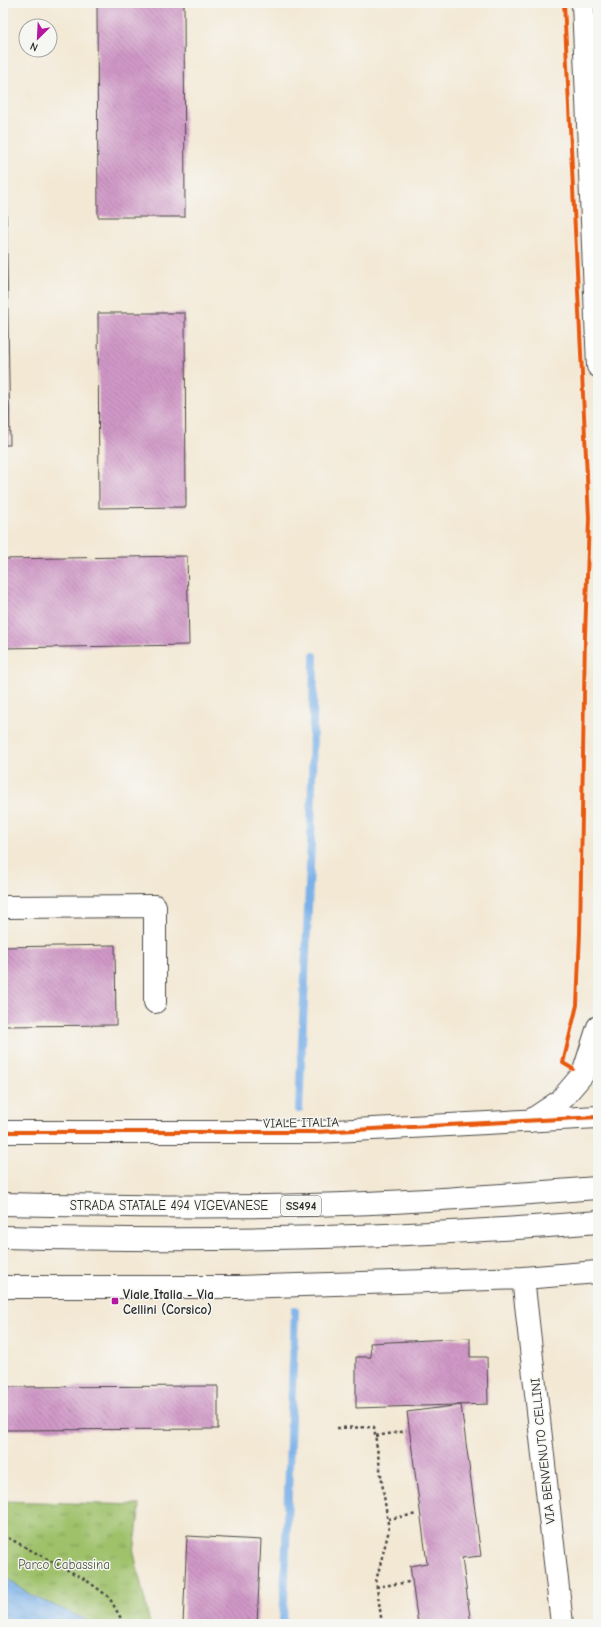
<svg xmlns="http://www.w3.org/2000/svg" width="601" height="1627" viewBox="0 0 601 1627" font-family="'Comic Neue',sans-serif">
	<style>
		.park { fill: url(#park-tufts); stroke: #65764a }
		.water { fill: url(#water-ripples); stroke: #526e8a }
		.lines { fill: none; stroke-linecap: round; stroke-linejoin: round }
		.stream { stroke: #7ab1e9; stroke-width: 8 }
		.building { fill: url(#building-back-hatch) }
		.minor-casing { stroke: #494744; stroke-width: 24 }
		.major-casing { stroke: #494744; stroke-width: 24 }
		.path { stroke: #494744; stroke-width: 2.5; stroke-dasharray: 3 3; stroke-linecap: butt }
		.minor { stroke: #fff; stroke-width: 22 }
		.major { stroke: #fff; stroke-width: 22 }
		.cycleway-casing { stroke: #f6f6f2; stroke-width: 6 }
		.cycleway { stroke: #e8590c; stroke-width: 4 }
		.poi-dot { fill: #b5179e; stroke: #f6f6f2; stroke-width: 1.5 }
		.labels { text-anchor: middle; stroke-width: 3; stroke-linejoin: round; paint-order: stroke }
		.shield { fill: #f6f6f2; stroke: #686867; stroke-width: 1 }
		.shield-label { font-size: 12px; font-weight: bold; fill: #2b2b2b }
		.street-label { font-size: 13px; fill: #2b2b2b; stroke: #f6f6f2 }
		.poi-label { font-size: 13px; font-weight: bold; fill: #2b2b2b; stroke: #f6f6f2; text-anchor: start }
		.park-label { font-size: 13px; fill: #4e583e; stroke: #f6f6f2 }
	</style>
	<defs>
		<pattern id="park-tufts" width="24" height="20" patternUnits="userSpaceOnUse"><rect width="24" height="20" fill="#9fc16a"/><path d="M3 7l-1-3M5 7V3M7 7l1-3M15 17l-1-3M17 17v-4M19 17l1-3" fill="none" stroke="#829d57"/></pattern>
		<pattern id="water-ripples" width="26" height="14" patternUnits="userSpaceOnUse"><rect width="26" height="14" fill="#7ab1e9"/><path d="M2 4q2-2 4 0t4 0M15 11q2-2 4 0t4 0" fill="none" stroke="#6490bd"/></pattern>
		<pattern id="building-back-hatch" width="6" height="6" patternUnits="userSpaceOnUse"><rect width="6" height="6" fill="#d098c7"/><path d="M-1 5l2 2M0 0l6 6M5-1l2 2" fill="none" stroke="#a97ca2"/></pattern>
	</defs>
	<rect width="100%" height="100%" fill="#f6f6f2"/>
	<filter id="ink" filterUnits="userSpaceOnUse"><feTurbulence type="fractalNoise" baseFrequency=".025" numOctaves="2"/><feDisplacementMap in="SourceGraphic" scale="8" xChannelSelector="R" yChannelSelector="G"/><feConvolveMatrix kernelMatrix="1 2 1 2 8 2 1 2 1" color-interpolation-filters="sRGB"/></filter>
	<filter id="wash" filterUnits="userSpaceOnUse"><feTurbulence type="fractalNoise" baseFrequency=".012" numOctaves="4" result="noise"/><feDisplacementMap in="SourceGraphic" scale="16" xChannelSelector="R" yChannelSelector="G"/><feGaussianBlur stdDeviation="0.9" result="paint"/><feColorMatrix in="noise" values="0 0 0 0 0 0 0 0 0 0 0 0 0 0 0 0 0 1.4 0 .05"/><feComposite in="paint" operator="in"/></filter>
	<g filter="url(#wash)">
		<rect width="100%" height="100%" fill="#f3e8d4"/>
		<!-- park -->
		<path class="park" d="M3,1501L140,1505L134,1553L150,1624H3Z"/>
		<!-- water -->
		<path class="water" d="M3,1575L32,1596L89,1621L92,1624H3Z"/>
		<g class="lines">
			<!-- stream -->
			<path class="stream" d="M299,1109L311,842L314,656
				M283,1624L295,1311"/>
		</g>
		<g id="blocks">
			<!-- building -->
			<path class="building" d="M97,3H184L185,217H98Z
				M4,66L10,445H3V67Z
				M98,313H185L186,507L99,508Z
				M187,556L189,645L3,648V559Z
				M115,945L116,1025L3,1026V947Z
				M470,1338V1357H487L488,1404L356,1408V1357H371L370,1343Z
				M218,1386V1429L3,1430V1387Z
				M461,1405L481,1556L462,1558L471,1624H418L410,1566L427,1563L407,1412Z
				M187,1536L261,1540L257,1624L217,1622V1624H183Z"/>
		</g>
	</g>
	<g filter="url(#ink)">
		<use href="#blocks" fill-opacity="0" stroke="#494744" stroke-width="1"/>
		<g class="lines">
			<defs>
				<path id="minor" d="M583,3L598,366
					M3,907L155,906V1002
					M530,1121L560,1101L583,1074L598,1027
					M3,1132H316L598,1117
					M523,1278L562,1624
					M3,1287H237L523,1278L598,1272"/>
				<path id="major" d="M3,1204C105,1206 207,1208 308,1205C405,1203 501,1195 598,1188
					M3,1237C201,1242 400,1239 598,1222"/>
			</defs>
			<!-- minor casing -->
			<use href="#minor" class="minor-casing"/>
			<!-- major casing -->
			<use href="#major" class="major-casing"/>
			<!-- path -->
			<path class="path" d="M337,1428L374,1427L389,1530L376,1581L382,1624
				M376,1436L406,1431
				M388,1519L417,1514
				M3,1535L86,1580L109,1597L124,1624
				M376,1587L409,1582"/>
			<!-- minor -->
			<use href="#minor" class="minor"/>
			<!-- major -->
			<use href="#major" class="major"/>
			<defs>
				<path id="cycleway" d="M564,3L589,518L585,636L580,933L577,1005L563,1063L573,1069
					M3,1132H316L598,1117"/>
			</defs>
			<!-- cycleway casing -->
			<use href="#cycleway" class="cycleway-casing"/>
			<!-- cycleway -->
			<use href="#cycleway" class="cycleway"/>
		</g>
	</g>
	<!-- markers -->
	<rect class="poi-dot" x="111" y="1297" width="8" height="8" rx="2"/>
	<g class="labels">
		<!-- shield labels -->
		<rect class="shield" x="281" y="1196" width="40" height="20" rx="3"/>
		<g class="shield-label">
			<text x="301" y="1210">SS494</text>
		</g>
		<!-- street labels -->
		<g class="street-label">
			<text transform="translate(301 1122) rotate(-1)" y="5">VIALE ITALIA</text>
			<text x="169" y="1210">STRADA STATALE 494 VIGEVANESE</text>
			<text transform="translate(542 1451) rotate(-96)" y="5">VIA BENVENUTO CELLINI</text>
		</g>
		<!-- poi labels -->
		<g class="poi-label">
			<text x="123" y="1299">Viale Italia - Via<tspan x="123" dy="15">Cellini (Corsico)</tspan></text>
		</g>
		<!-- park labels -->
		<g class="park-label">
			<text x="64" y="1569">Parco Cabassina</text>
		</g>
	</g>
	<!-- margin -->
	<rect width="601" height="1627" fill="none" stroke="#f6f6f2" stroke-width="16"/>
	<!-- north arrow -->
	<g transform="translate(38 38) rotate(204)"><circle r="19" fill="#f6f6f2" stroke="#a5a5a2"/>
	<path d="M0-3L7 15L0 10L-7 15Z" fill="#b5179e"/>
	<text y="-6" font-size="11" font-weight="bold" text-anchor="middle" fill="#2b2b2b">N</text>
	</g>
</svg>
